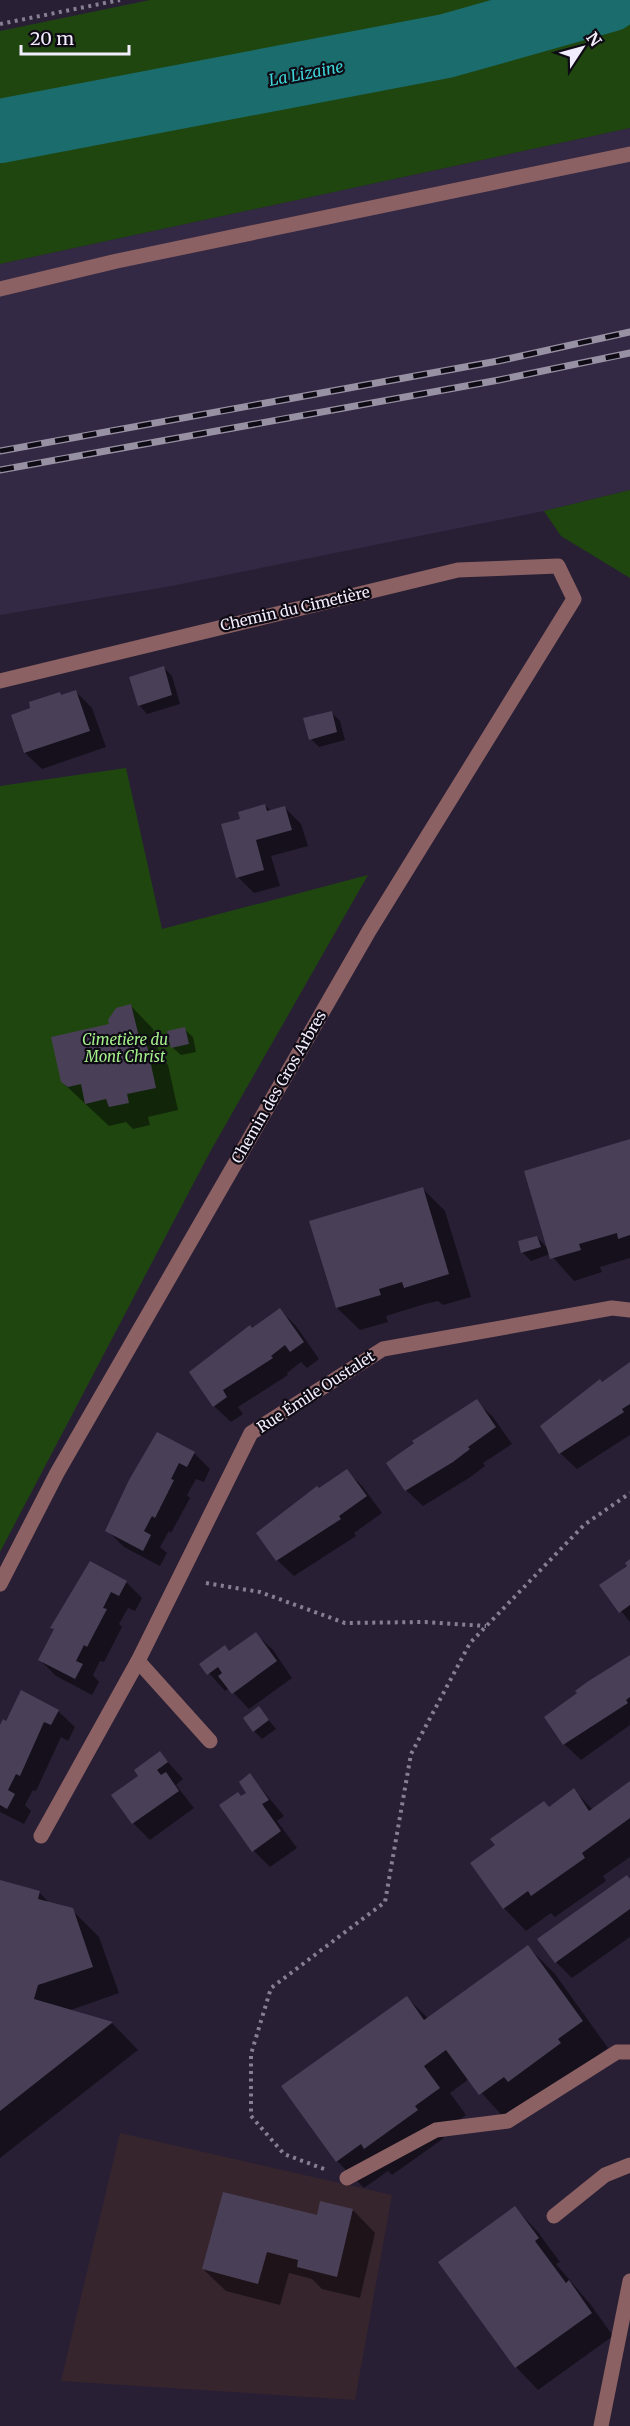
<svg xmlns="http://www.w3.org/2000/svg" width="630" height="2426" viewBox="0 0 630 2426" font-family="Merriweather,serif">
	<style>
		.built { fill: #342944 }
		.education { fill: #37252e }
		.green { fill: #204610 }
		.shadow { fill: #0007 }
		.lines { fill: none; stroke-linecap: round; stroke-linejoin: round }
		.river { stroke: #1a6c6d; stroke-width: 64 }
		.building { fill: #494058 }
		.path { stroke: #867f92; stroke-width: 4; stroke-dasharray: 3 4.5; stroke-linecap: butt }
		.service { stroke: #8b6163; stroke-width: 15 }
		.minor { stroke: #8b6163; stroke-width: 15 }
		.rail-casing { stroke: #9891a3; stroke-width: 7 }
		.rail { stroke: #0f0b15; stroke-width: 4.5; stroke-dasharray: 14; stroke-linecap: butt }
		.labels { text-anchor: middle; stroke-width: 4.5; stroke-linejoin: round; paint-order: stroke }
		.street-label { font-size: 15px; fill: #f2edfc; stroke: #0f0b15 }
		.park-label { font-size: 15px; font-style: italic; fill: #a4f08a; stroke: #0f0b15 }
		.water-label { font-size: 16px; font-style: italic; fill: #3dd6d9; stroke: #0f0b15 }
	</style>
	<rect width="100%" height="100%" fill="#281f35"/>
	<!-- built -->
	<path class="built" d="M630,128V490L544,511L166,587L0,615V264Z"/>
	<!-- education -->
	<path class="education" d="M120,2133L392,2195L355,2400L61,2381Z"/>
	<!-- green -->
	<path class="green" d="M150,0H630V128L0,264V31Z
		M630,490V578L561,536L544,511Z
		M126,768L162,929L368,875L210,1152L0,1552V786Z"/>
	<!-- shadow -->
	<path class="shadow" d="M164,668L172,676L180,704L147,714L139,705Z
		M76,692L92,708L106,747L42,769L25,753L62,696Z
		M331,712L340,721L345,740L319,747L311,739Z
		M265,805L271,811L285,808L301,824L308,846L271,856L280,886L254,893L238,877Z
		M131,1006L153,1029L160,1057L168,1065L178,1110L148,1117L150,1125L133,1129L126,1122L109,1126L62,1082Z
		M184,1029L193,1037L196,1052L181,1055L172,1047Z
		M630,1141V1258L600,1267L602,1272L574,1281L550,1254L531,1261L522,1252L537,1237L548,1249Z
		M423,1189L445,1211L471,1297L443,1305L438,1301L425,1304L386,1316L388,1322L360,1330L337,1308Z
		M280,1310L296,1326L319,1359L307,1368L301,1362L287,1373L288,1375L238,1407L243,1414L231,1422L214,1406L252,1329Z
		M630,1364V1435L577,1469L560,1453L570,1406L568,1404Z
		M476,1401L493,1417L512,1444L483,1463L485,1466L469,1478L423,1506L406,1490L388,1463L431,1429Z
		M194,1453L210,1469L204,1482L196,1479L187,1495L190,1498L171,1533L169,1531L160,1547L167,1553L160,1566L124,1547L107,1530L130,1480Z
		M347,1471L363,1487L382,1513L354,1533L356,1536L294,1576L277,1560Z
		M630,1563V1622L601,1586Z
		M126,1582L142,1598L135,1611L128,1608L119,1624L122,1627L104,1662L100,1661L93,1675L99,1682L92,1695L56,1676L40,1660L55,1630L52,1628Z
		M256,1634L273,1650L292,1678L249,1709L229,1688L225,1691L201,1664L230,1653Z
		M630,1656V1725L581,1760L564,1744Z
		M22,1692L58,1711L75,1727L68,1741L61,1737L36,1791L33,1790L25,1805L31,1811L24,1824L0,1812V1731Z
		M259,1708L276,1729L262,1739L254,1731Z
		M160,1753L183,1779L176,1785L194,1808L150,1840L133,1823L114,1795L141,1776Z
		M250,1775L284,1816L277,1821L297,1848L270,1867L254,1851L241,1798L248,1793Z
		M630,1783V1857L603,1876L606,1881L555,1917L551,1913L526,1931L504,1908L549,1808L574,1790L593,1810Z
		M630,1880V1937L572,1978L556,1962Z
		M0,1882L39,1892L50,1904L72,1910L99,1937L119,1993L68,2011L112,2023L138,2050L0,2158Z
		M528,1947L555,1974L608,2048L507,2121L469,2079L450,2093L466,2115L440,2133L444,2138L392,2175L388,2171L364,2188L337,2161L283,2086L407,1998L429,2019Z
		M515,2208L537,2231L560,2262L556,2264L591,2305L613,2336L538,2390L516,2367Z
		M353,2210L375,2233L360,2298L322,2289L312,2279L289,2273L280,2305L226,2291L203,2269L318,2217Z"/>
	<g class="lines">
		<!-- river -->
		<path class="river" d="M0,131L446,46L609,0"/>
	</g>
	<!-- building -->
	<path class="building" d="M164,666L172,695L138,706L129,677Z
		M76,690L90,731L24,753L11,715L30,708L29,702L60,692L61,695Z
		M332,711L337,732L309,740L303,718Z
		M265,804L267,811L285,806L292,830L256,840L264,870L236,878L221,824L240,819L238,812Z
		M131,1004L139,1037L146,1041L156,1088L127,1094L129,1103L109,1107L106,1099L85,1104L81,1084L68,1087L61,1082L51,1037L109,1024L108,1020L116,1008Z
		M185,1027L189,1044L171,1048L167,1031Z
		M630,1139V1235L618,1239L617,1233L579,1244L581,1250L550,1259L524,1171Z
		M423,1187L449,1274L404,1288L402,1282L379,1289L381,1295L336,1308L309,1221Z
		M537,1236L541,1247L521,1253L518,1241Z
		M280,1308L304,1342L290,1352L285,1345L271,1356L273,1358L223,1390L227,1397L213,1407L189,1372L250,1325L252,1328Z
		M630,1362V1404L622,1409L624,1412L559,1454L540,1426L600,1379L602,1382Z
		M477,1399L496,1427L468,1447L470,1449L453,1462L405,1491L386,1463L414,1443L412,1441Z
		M157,1432L195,1452L187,1467L179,1463L171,1479L174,1480L155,1518L152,1516L144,1531L151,1535L143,1551L105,1531L129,1480Z
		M347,1469L367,1496L339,1516L341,1519L276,1561L256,1533L317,1486L319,1488Z
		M630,1559V1605L619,1613L599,1585L627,1566L625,1563Z
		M90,1561L127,1581L119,1596L111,1592L103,1608L107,1609L87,1647L84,1645L76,1661L83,1664L75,1679L38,1660L54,1629L50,1628Z
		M256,1632L277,1661L232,1694L218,1676L222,1673L218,1667L207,1675L199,1664L225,1645L229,1651Z
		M630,1655V1697L626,1700L628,1703L563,1745L544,1717L577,1693L575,1691L587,1682Z
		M21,1690L59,1710L51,1725L44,1722L20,1776L16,1774L8,1790L15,1794L7,1809L0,1805V1725L3,1719L6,1721Z
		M259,1706L269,1720L253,1732L243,1718Z
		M160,1751L168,1762L157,1770L161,1775L166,1772L179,1791L132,1824L111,1795L138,1776L134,1770Z
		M250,1773L269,1800L262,1804L281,1831L252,1852L219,1805L238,1792L241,1796L246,1793L239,1782Z
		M630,1781V1818L582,1853L585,1858L531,1896L528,1891L503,1909L470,1863L495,1845L490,1839L544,1801L549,1807L574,1788L589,1811Z
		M627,1875L630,1879V1909L555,1963L537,1939Z
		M0,1880L40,1891L38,1899L73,1908L93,1967L38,1985L34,1999L113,2022L0,2111Z
		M528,1945L583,2021L558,2039L561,2043L508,2082L504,2077L479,2095L446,2050L424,2066L440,2088L415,2106L418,2110L364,2149L361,2144L336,2162L281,2086L407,1996L424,2020Z
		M223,2192L317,2215L320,2201L353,2209L337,2277L297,2267L298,2260L267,2252L258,2284L202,2269Z
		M515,2206L539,2238L535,2241L566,2283L569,2280L592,2313L515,2368L438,2262Z"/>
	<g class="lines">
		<!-- path -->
		<path class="path" d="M0,24L120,0
			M206,1583L260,1592L345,1623L425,1622L486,1626
			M324,2169L284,2154L251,2116V2054L271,1988L385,1902L411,1754L470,1643L584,1525L630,1493"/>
		<!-- service -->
		<path class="service" d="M0,289L117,261L630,154
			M0,681L458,570L558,566L574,599L369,931L57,1473L0,1584
			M138,1661L210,1741
			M347,2178L436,2130L508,2121L617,2052H630
			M554,2216L605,2175L630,2165"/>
		<!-- minor -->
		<path class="minor" d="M41,1836L138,1661L251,1433L383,1349L612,1308L630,1310
			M601,2426L630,2281"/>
		<defs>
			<path id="rail" d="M0,451L498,361L630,332
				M0,470L499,380L630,353"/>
		</defs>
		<!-- rail casing -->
		<use href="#rail" class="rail-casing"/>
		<!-- rail -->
		<use href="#rail" class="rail"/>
	</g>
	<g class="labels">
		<!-- street labels -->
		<g class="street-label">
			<text transform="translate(295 609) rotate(-13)" y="5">Chemin du Cimetière</text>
			<text transform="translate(279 1087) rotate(-60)" y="5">Chemin des Gros Arbres</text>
			<text transform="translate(316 1392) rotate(-33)" y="5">Rue Émile Oustalet</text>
		</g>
		<!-- park labels -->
		<g class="park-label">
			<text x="125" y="1045">Cimetière du<tspan x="125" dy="17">Mont Christ</tspan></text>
		</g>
		<!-- water labels -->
		<g class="water-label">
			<text transform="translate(306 73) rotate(-11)" y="6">La Lizaine</text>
		</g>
	</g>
	<!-- north arrow -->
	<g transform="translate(582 48) rotate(54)" stroke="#0f0b15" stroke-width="4.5" paint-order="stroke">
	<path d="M0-4.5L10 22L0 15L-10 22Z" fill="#f2edfc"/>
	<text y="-9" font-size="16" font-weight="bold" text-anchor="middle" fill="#f2edfc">N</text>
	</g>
	<!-- scale -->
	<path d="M21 45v9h108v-9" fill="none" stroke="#f2edfc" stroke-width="3"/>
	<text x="30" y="45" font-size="18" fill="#f2edfc" stroke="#0f0b15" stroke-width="4.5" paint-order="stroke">20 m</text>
</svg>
